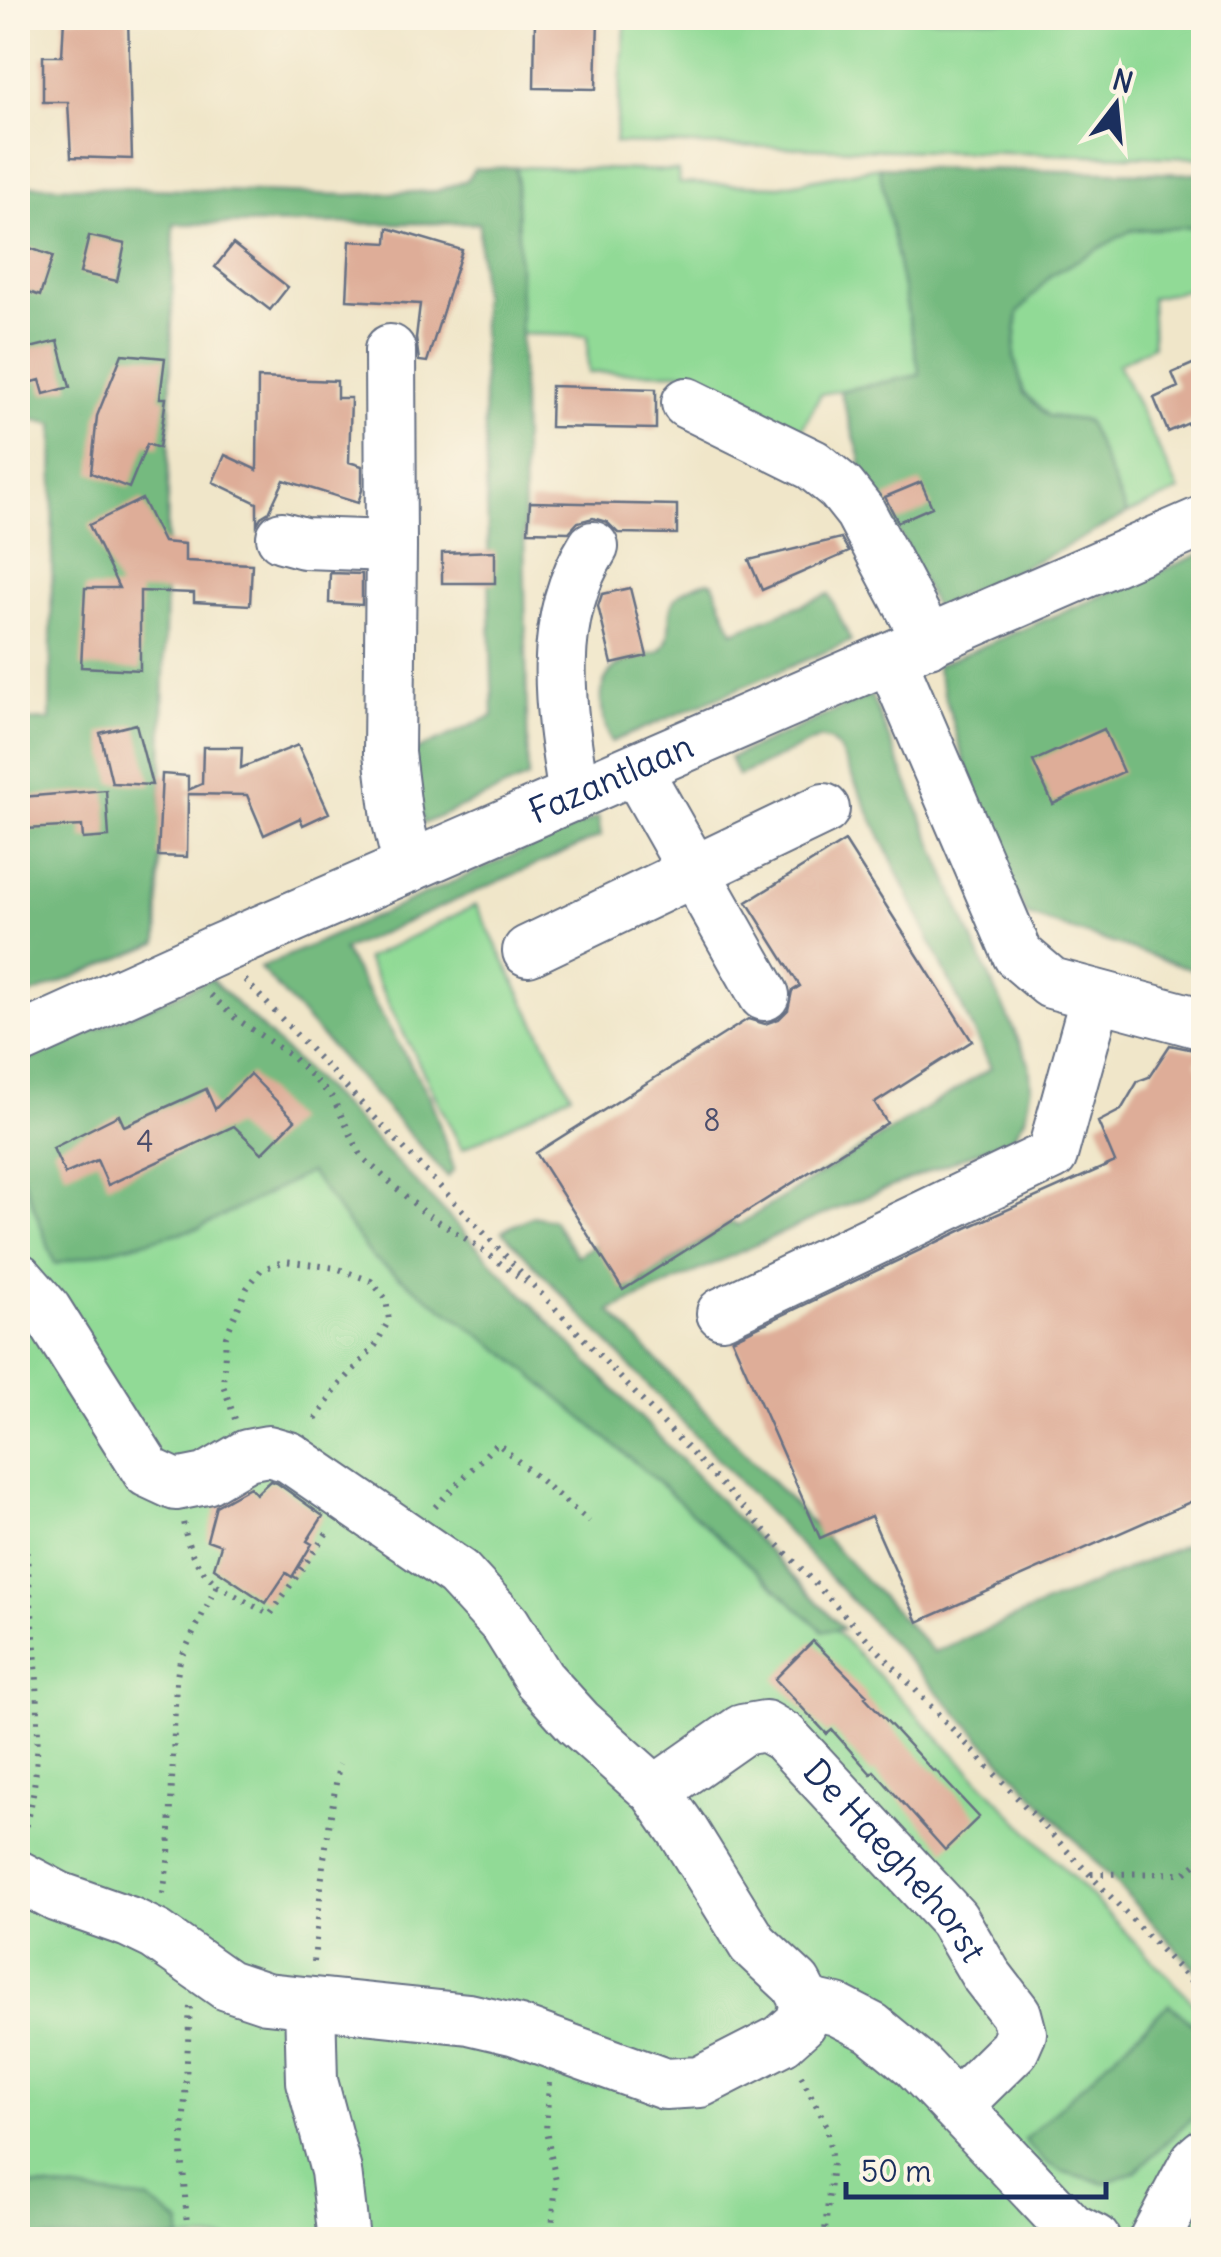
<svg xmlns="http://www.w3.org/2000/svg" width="1221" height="2257" viewBox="0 0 1221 2257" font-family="Delius,sans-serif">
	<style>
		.green { fill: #91da96; stroke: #56847a; stroke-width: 2.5 }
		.forest { fill: #74ba7f; stroke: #48746e; stroke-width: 2.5 }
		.building { fill: #dead98 }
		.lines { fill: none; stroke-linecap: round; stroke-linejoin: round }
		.minor-casing { stroke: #666f83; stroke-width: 54 }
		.path { stroke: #666f83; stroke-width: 6; stroke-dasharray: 2.5 8; stroke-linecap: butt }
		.minor { stroke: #fff; stroke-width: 50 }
		.labels { text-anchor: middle; stroke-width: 8; stroke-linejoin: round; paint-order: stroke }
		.number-label { font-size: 30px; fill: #4c4e6c }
		.street-label { font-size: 35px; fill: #1b2f5e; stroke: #fcf5e5 }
	</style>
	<rect width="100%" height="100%" fill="#fcf5e5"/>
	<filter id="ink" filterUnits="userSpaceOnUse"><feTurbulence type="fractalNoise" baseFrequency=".01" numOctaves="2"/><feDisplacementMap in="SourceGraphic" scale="20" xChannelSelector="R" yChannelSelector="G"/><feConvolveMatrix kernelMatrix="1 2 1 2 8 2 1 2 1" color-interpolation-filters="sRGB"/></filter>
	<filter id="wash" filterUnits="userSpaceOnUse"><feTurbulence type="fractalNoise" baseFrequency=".0048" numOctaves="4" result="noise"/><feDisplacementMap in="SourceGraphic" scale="40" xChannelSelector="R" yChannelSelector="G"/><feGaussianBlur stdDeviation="2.25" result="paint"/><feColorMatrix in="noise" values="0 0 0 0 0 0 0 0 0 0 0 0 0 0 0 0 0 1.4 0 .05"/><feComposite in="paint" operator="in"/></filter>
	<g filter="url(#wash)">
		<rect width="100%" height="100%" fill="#f0e6c9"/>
		<!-- green -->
		<path class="green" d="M626,18H1203V158L615,143Z
			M516,167L678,171L679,183L780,186L879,167L920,375L821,394L798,436L695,387L684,372L588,373L587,336L521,334Z
			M1203,227V286L1151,298L1153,346L1118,364L1179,491L1127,514L1087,421L1048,416L1024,393L1014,357L1018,312L1051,275L1132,229Z
			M476,905L571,1094L462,1149L366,959Z
			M18,1100L343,1118L1203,2013V2239L86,2240L18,2234Z"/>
		<!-- forest -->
		<path class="forest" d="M516,167L521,334L528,778L423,824L412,752L493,716L479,223L174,224L158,943L18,1000V721L50,720L54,424L18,416V185L347,195L437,191L467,180L474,169Z
			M879,167L1203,174V227L1132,230L1051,275L1018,313L1014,357L1024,393L1048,416L1087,421L1127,514L1056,552L935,608L902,538L863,477L860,456L840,391L920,375Z
			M1203,553V973L1027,915L984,829L936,666Z
			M709,581L713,583L733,632L829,594L851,641L611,742C602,720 592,680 619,665C630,658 647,656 659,652C685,627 645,598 709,581Z
			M871,695L973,941L1029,1063L1031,1085L1025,1118L1013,1137L815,1218L610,1311L934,1652L1203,1537V1973H1199L910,1662L502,1231L533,1216L553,1220L577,1256L599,1242L630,1289L731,1222L738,1225L991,1068L839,749L831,741L820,738L738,776L730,758Z
			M598,817L601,836L343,950L430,1097L454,1169L448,1177L260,968Z
			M211,979L357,1121L843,1629L823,1631L651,1476L509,1356L372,1257L310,1172L199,1228L55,1264L18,1165V1064Z
			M1169,2004L1203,2033V2107L1136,2171L1105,2183L1064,2172L1044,2161L1024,2140Z
			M18,2184L149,2200L181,2224L180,2239H18Z"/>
		<g id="blocks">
			<!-- building -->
			<path class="building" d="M64,18H128L132,159L71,157L68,102H43V56H62Z
				M535,18H598L596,89L534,88Z
				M388,228L462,250L427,362L419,361L416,338L420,304L347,300L350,241L387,243Z
				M89,236L125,244L117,281L80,273Z
				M18,244L53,256L40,296L18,288Z
				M233,244L288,287L270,310L215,267Z
				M58,341L70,387L44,394L40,380L18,386V351Z
				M122,354L165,358L160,398H166L159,448L147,444L129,488L91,473L97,416Z
				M1204,359V443L1193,421L1168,432L1154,398L1178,387L1172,373Z
				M258,378L337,381V398H351L349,462L362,466V490L358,503L284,480L269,512L261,517L257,524V503L213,482L225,455L257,470Z
				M551,386L656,389V429L550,427Z
				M921,482L932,507L898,522L885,497Z
				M142,499L163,542L185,544V561L252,564L250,605L194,602V593L140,591V670L81,667L85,588H119L89,525Z
				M530,502L677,505V534L618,533L607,522L593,518L578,522L569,532L528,531Z
				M841,538L849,552L762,590L749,560Z
				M495,551V583H442V553Z
				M330,573L362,574V605L329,603Z
				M630,588L647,656L612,664L598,606L602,594Z
				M136,724L152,785L112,783L100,733Z
				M1104,729L1123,772L1053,804L1033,761Z
				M298,745L329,813L303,825L300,818L264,835L247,795L188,794L187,857L158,856L162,774L188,776V790L202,784L203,747H242L241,768Z
				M106,790L109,837L83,839L82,826L25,829L22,797Z
				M845,841L972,1041L875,1103L887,1123L623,1290L536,1153L748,1019L765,1024L779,1019L788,1010L792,991L800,986L747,902Z
				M1170,1045L1203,1052L1196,1062L1204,1078V1496L918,1622L871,1516L820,1538L732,1339L973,1225L1115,1162L1098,1122L1121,1110L1138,1081L1149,1077Z
				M250,1074L295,1120L262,1153L234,1126L108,1185L97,1160L65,1174L53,1148L119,1115L124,1126L206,1089L215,1109Z
				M270,1481L277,1483L323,1516L307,1541L312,1544L292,1577L286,1573L266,1603L214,1568L221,1545L207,1540L216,1506L250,1487L256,1494Z
				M813,1641L867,1695L865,1697L933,1771L935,1770L979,1817L945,1850L874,1771L871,1774L832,1730L827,1734L775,1679Z"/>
		</g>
	</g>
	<g filter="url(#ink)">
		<use href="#blocks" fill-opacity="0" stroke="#666f83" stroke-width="2.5"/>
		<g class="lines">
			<defs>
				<g id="minor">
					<path d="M390,350L391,546L389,753L397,818L409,867"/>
					<path d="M687,403L813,465L841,488L860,512L929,642"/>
					<path d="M282,537L304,543L391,546"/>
					<path d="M891,659L1018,955L1051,983L1204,1024"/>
					<path d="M636,769L764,995"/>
					<path d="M574,796C561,712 545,623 593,547"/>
					<path d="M528,951L824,809"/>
					<path id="s1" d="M18,1040L217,950L1204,521"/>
					<path d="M18,1278L46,1310L148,1472L176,1485L206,1479L247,1455L268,1451L289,1457L458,1573L505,1624L539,1679L578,1722L655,1791L683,1831L753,1944L796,1984L806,2003L801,2023L782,2040L700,2082L665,2084L516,2030L469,2019L266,1998L227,1985L156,1935L129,1922L58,1897L18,1876"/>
					<path d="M722,1313L1052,1155L1096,996"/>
					<path id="s2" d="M655,1791L742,1730L765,1726L784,1737L953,1919L986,1975L1016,2014L1021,2033L1014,2049L956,2106"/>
					<path d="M310,2003L312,2081L336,2171L344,2240"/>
					<path d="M806,2003L837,2010L872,2028L917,2065L1071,2228L1095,2240"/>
					<path d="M1154,2240L1196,2161L1204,2154"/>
				</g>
			</defs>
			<!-- minor casing -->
			<use href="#minor" class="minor-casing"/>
			<!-- path -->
			<path class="path" d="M245,980L1194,1985L1204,1989
				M211,995L234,1017L292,1057L332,1097L362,1157L422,1211L474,1244L526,1282
				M235,1419L223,1385L226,1336L247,1288L261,1270L285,1261L336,1268L371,1281L386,1299L389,1320L375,1346L337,1388L313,1423
				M435,1507L497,1443L589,1522
				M217,1585L270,1615L328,1531
				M24,1836C50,1744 33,1638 26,1544
				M1091,1874L1185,1873L1204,1857
				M163,1894L169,1855L176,1682L180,1660L217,1585C194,1564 189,1552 183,1522
				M314,1962L323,1865L339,1764
				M801,2076L827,2126L832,2163L825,2231
				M549,2083L546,2131L556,2181L551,2240
				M18,2108L23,2134
				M188,2240L182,2152L190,2006"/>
			<!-- minor -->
			<use href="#minor" class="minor"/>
		</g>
	</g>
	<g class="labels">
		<!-- number labels -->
		<g class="number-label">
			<text x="712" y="1131">8</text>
			<text x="145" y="1152">4</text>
		</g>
		<!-- street labels -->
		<g class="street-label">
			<text dy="12" stroke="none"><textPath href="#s1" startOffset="648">Fazantlaan</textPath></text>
			<text dy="12" stroke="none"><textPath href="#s2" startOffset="318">De Haeghehorst</textPath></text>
		</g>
	</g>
	<!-- margin -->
	<rect width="1221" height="2257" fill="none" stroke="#fcf5e5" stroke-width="60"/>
	<!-- north arrow -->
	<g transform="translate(1116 105) rotate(16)" stroke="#fcf5e5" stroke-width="8" paint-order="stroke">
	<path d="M0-8L18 38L0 25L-18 38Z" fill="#1b2f5e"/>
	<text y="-15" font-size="28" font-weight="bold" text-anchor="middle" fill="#1b2f5e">N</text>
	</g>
	<!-- scale -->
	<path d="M846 2182v15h260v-15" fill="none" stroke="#1b2f5e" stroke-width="5"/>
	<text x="861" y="2182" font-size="30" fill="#1b2f5e" stroke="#fcf5e5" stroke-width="8" paint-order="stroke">50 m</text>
</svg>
